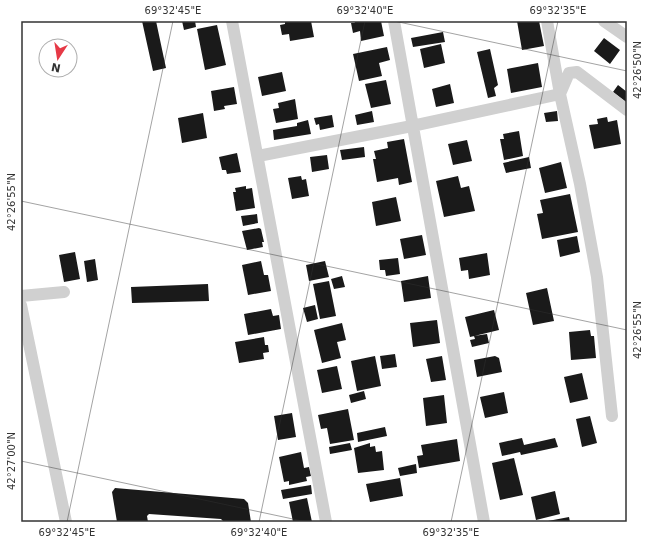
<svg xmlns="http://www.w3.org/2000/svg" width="648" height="543" viewBox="0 0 648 543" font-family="'DejaVu Sans',sans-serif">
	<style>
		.building { fill: #1a1a1a }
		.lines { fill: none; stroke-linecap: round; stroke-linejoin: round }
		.minor { stroke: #d0d0d0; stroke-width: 12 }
		.ticks { fill: none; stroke: #333; stroke-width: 1; stroke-opacity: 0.45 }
		.neatline { fill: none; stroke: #333; stroke-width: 1.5 }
		.ticks-label { font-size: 10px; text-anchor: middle; fill: #333 }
	</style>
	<rect width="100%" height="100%" fill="#fff"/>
	<!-- building -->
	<path class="building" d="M142,21H156L166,68L153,71Z
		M182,21H195L196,27L184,30Z
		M285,21H311L314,37L290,41L289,34L282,35L280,25L285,24Z
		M354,21H381L384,36L361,41L360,31L353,33L351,23H355Z
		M517,21H539L544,46L522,50Z
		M217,25L226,65L205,70L197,29Z
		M443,32L445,42L413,47L411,38Z
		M604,38L620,50L610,64L594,51Z
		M441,44L445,63L424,68L420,49Z
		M387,47L390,60L379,63L382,76L359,81L353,54Z
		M490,49L498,85L494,88L496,96L488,98L477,52Z
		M538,63L542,87L511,93L507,69Z
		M282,72L286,91L262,96L258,77Z
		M386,80L391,104L371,108L365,84Z
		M450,84L454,103L436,107L432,89Z
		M618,85L627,92V103L613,92Z
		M234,87L237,104L224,106L225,109L214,111L211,91Z
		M295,99L298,119L276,123L273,109L279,108L278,103Z
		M372,111L374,122L357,125L355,115Z
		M557,111L558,121L546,122L544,113Z
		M203,113L207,138L182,143L178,118Z
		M332,115L334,127L320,130L319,124L316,125L314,118Z
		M607,117L608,122L617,120L621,144L594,149L589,125L598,124L597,119Z
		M308,120L311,134L274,140L273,130L297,126V123Z
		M519,131L523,156L504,160L500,139H504L503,134Z
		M404,139L412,182L399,185L398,178L377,182L373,159H376L374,151L388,148L387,142Z
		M467,140L472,161L453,165L448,144Z
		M364,147L365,157L342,160L340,150Z
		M237,153L241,172L227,174L226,170H222L219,157Z
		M327,155L329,169L312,172L310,157Z
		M529,157L531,168L506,173L503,163Z
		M561,162L567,188L545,193L539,168Z
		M301,176L302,180L306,179L309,196L292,199L288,178Z
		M458,176L461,188L469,186L475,211L444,217L436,181Z
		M246,186V189L252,188L255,208L236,211L233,192H236L235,188Z
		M570,194L578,232L542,239L537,214L543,213L540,200Z
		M396,197L401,221L376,226L372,202Z
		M257,214L258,223L243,226L241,216Z
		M259,228L261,229L264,242H262L263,247L247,250L242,231Z
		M422,235L426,255L404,259L400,239Z
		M577,236L580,252L560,257L557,240Z
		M75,252L80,279L64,282L59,255Z
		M487,253L490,275L469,279L468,270L461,271L459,258Z
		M398,258L400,274L386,276L385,270H380L379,260Z
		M95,259L98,280L87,282L84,261Z
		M261,261L264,275H268L271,291L248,295L242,265Z
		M325,261L329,277L309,281L306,265Z
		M342,276L345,287L334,289L331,279Z
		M428,276L431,298L404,302L401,281Z
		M329,281L336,316L320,319L313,284Z
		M208,284L209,301L132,303L131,287Z
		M547,288L554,321L533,325L526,293Z
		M315,305L318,319L307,322L303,308Z
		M271,309L273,316L279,315L281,329L248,335L244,314Z
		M494,310L499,330L470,337L465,317Z
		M437,320L440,343L413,347L410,323Z
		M342,323L346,340L337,342L341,358L322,363L314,330Z
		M590,330L591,336H594L596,358L571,360L569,332Z
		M487,334L489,343L472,347L470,340L475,339L474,336Z
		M264,337L265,345H268L269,352L263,353L264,359L239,363L235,342Z
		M395,354L397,367L382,369L380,356Z
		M375,356L381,386L357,391L351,361Z
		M442,356L446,380L431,382L426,359Z
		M495,356L499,358L502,372L477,377L474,360Z
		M337,366L342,389L322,393L317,370Z
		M582,373L588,399L570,403L564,377Z
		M364,391L366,399L351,403L349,395Z
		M504,392L508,413L485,418L480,397Z
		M444,395L447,423L426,426L423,398Z
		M348,409L354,440L330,444L327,428L321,429L318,415Z
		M292,413L296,437L278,440L274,416Z
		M590,416L597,443L582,447L576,419Z
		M385,427L387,436L358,442L357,433Z
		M522,438L524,445L555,438L558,447L521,455L520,452L502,456L499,443Z
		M457,439L460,461L419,468L417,456L423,455L421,445Z
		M350,443L352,450L330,454L329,447Z
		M370,443V447L375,446L376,452L382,451L384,470L358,473L354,448Z
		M301,452L304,468L309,467L311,476L306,477L307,481L289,485V481L284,482L279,457Z
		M514,458L523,495L500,500L492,463Z
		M416,464L417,473L400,476L398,468Z
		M400,478L403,496L370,502L366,484Z
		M311,485L312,494L283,499L281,490Z
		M115,488L244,499L248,503L251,522H224L221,519L149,514L147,516L148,522H117L112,492Z
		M555,491L560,514L536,520L531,497Z
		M307,498L312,522H293L289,502Z
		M569,517L570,522H548V521Z"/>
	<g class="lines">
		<!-- minor -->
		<path class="minor" d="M232,21L326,522
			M394,21L484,522
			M547,21L560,94L580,184L597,277L612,416
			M604,21L627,37
			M258,156L412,126L560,94L569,73L577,72L627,110
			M21,296L64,292
			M21,305L66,522"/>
	</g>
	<!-- ticks -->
	<path class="ticks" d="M394,21L627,71M21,201L627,330M21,461L307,522M67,522L173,21M259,522L365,21M451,522L558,21"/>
	<!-- border -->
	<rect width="648" height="543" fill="none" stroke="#ffffff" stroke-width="44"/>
	<!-- north arrow -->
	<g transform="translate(58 58) rotate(192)"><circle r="19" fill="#ffffff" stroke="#adadad"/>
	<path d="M0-3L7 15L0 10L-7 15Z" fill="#e63946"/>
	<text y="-6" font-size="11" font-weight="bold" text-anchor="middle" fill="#333333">N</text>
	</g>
	<rect x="22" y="22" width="604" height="499" class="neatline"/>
	<g class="ticks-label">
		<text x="173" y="14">69°32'45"E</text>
		<text x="365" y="14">69°32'40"E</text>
		<text x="558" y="14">69°32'35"E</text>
		<text transform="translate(637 70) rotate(-90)" y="4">42°26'50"N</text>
		<text transform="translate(11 202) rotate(-90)" y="4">42°26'55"N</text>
		<text transform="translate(637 330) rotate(-90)" y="4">42°26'55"N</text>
		<text transform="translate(11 461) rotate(-90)" y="4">42°27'00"N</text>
		<text x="67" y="536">69°32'45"E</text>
		<text x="259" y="536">69°32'40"E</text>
		<text x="451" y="536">69°32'35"E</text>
	</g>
</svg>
